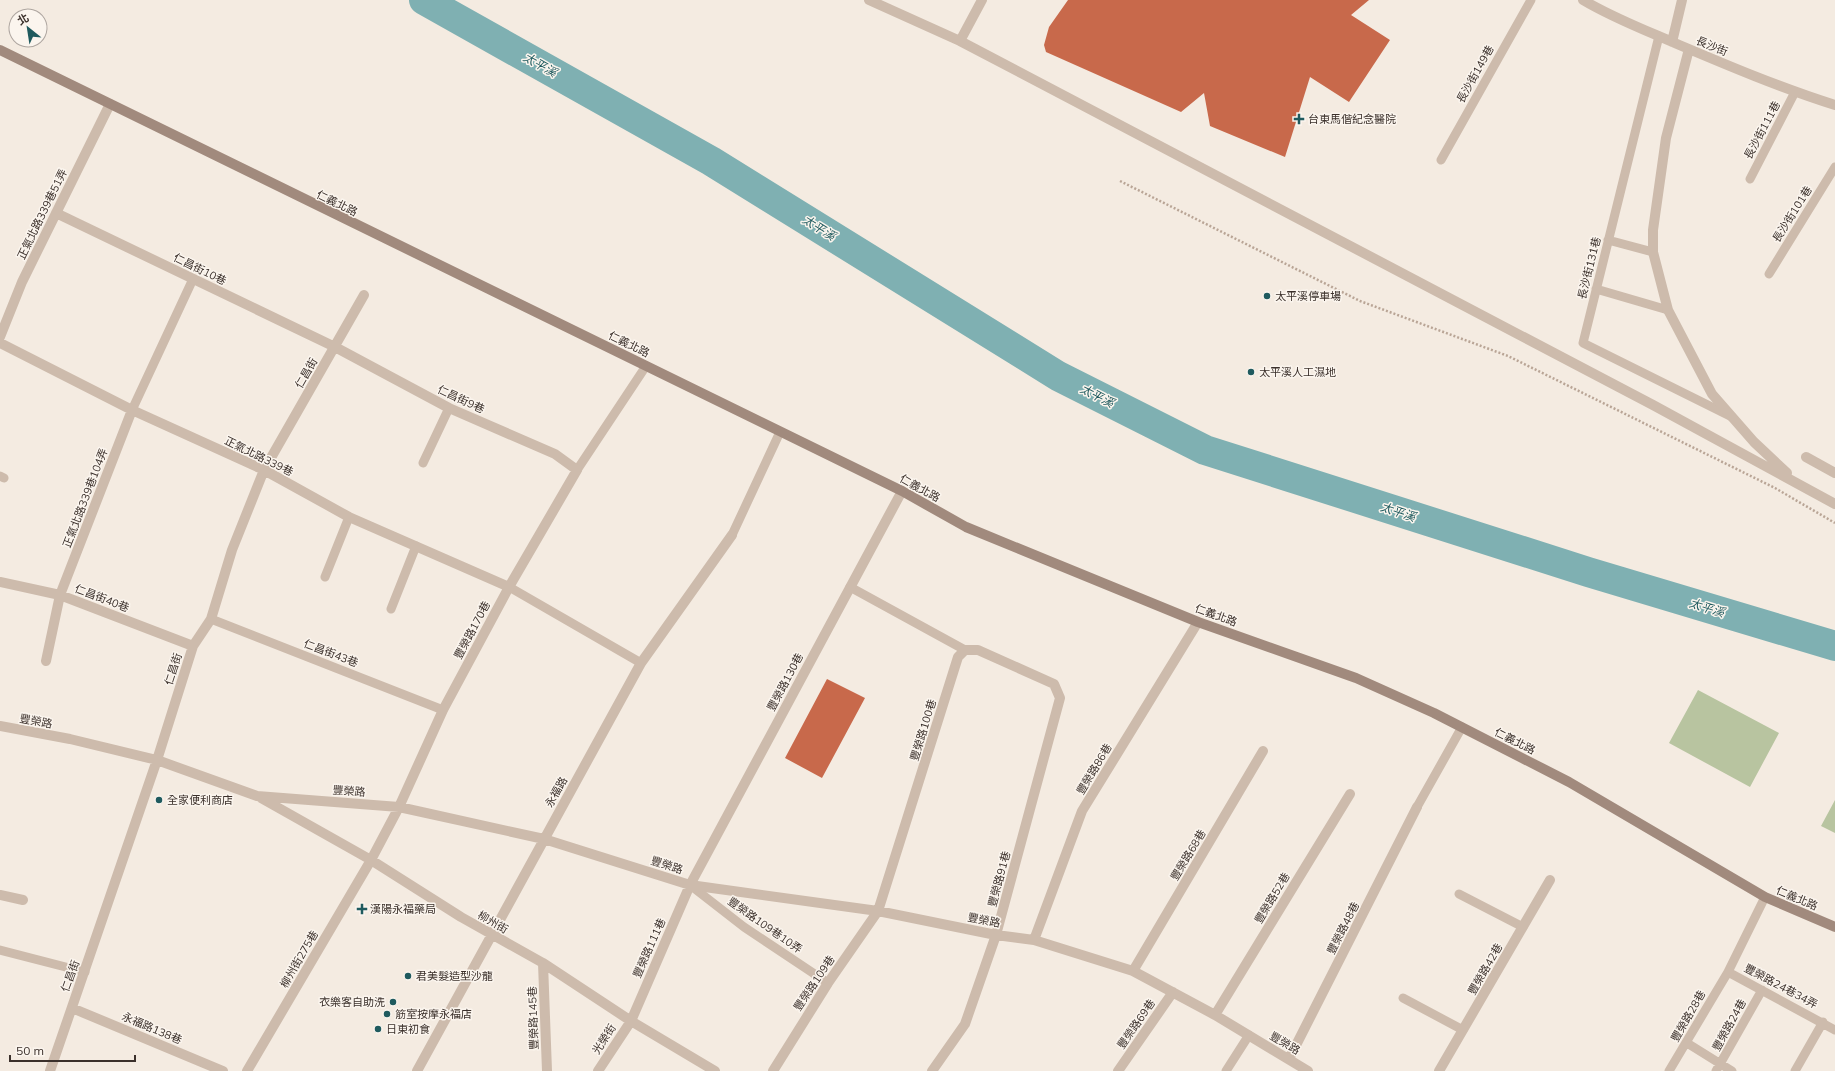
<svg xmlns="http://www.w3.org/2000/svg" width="1835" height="1071" viewBox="0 0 1835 1071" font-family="Mulish,'Noto Sans TC',sans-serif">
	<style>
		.park { fill: #b8c4a0 }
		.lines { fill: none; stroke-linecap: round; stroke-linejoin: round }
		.river { stroke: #7fb0b2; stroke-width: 30 }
		.building { fill: #c8694b }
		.path { stroke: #b9a596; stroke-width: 2.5; stroke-dasharray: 2 2; stroke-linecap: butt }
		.lane { stroke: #cdbbac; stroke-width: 9 }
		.street { stroke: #cdbbac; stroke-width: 10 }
		.secondary { stroke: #a18a7d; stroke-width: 10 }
		.poi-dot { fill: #1f5a5e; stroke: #fbf5ee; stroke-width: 1.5 }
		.labels { text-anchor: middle; stroke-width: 3; stroke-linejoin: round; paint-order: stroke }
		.street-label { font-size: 11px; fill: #3b302b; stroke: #fbf5ee }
		.poi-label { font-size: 11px; fill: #3b302b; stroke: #fbf5ee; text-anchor: start }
		.water-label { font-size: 12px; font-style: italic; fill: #1f5a5e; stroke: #fbf5ee }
	</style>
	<rect width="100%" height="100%" fill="#f4ebe1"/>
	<!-- park -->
	<path class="park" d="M1698,690L1779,733L1750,787L1669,743Z
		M1835,800V833L1821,826Z"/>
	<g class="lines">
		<!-- river -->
		<path class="river" d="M424,0L711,161L1058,376L1205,450L1588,572L1835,646"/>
	</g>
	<!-- building -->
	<path class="building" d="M1068,0H1369L1351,15L1390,40L1349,102L1310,77L1285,157L1210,126L1204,93L1181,112L1046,52L1044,45L1049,27Z
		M827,679L865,698L822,778L785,758Z"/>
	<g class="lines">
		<!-- path -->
		<path class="path" d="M1120,181L1360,301L1508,356L1775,488L1835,523"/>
		<!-- lane -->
		<path class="lane" d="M1659,36L1583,343L1732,417
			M1441,160L1531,0
			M1750,179L1795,92
			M1608,240L1653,252
			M1769,274L1835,167
			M1596,289L1668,310
			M132,410L193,279
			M423,463L449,408
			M577,470L646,366
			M0,476L4,478
			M732,535L780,432
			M325,577L349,517
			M509,587L641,663
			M850,587L965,650
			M391,609L416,546
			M211,619L443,710
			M1417,807L1462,727
			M690,885L744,927L828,983
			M1459,894L1523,927
			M0,950L85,972
			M1728,972L1835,1030
			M1403,998L1463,1030
			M1687,1043L1732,1071
			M1226,1071L1249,1035
			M1669,1071L1728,972L1765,897
			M1716,1071L1762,990
			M1795,1071L1823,1022"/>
		<!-- street -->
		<path class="street" d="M869,0L960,41L1653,405L1835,504
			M1583,0C1613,18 1645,30 1677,44C1729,66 1781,88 1835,105
			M960,41L982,0
			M1672,42L1682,0
			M1689,49L1666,138L1653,230V252L1668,310L1712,394L1754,442L1787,473
			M56,213L335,347L449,408L555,454L577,470L509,587L443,710L399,807L371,860L247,1071
			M0,337L22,282L110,104
			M0,343L132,410L264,470L349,517L509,587
			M1806,457L1835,473
			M0,582L60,595L193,646
			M46,661L60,595L132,410
			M0,726L70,739L157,760L257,796L399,807L544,839L690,885L878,911L996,935L1034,940L1133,971L1215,1015L1308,1071
			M261,798L371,860L461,917L543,963L631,1021L715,1071
			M0,895L23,900
			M1034,940L1082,811L1198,622
			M543,963L547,1071
			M1133,971L1263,751
			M72,1008L223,1071
			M1215,1015L1350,794
			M1289,1059L1417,807
			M50,1071L157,760L193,646L211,619L232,550L264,470L364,295
			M417,1071L641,663L732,535
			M598,1071L631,1021L690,885L902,491
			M773,1071L828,983L878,911L958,657L965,650H978L1054,684L1060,698L996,935L965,1024L932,1071
			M1118,1071L1173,992
			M1439,1071L1550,880"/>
		<!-- secondary -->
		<path class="secondary" d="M0,50L902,491L966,527L1198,622L1356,678L1434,713L1569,782L1765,897L1835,927"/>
	</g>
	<!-- markers -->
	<g class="poi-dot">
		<path d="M1297 113h4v4h4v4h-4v4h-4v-4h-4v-4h4z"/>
		<circle cx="1267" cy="296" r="4"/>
		<circle cx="1251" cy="372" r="4"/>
		<circle cx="159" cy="800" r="4"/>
		<path d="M360 903h4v4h4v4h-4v4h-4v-4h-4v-4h4z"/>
		<circle cx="408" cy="976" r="4"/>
		<circle cx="393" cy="1002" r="4"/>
		<circle cx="387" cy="1014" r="4"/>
		<circle cx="378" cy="1029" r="4"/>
	</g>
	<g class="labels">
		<!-- street labels -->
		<g class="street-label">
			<text transform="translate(1712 46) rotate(22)" y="4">長沙街</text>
			<text transform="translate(1475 74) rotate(-61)" y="4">長沙街149巷</text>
			<text transform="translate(1762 130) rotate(-62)" y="4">長沙街111巷</text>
			<text transform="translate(337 203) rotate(26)" y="4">仁義北路</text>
			<text transform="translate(42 214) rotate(-64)" y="4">正氣北路339巷51弄</text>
			<text transform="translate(1792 214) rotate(-58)" y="4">長沙街101巷</text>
			<text transform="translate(1589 268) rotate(-76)" y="4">長沙街131巷</text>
			<text transform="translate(200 269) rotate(26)" y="4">仁昌街10巷</text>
			<text transform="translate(629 344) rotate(26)" y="4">仁義北路</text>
			<text transform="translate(306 373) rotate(-60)" y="4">仁昌街</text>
			<text transform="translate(461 399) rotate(25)" y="4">仁昌街9巷</text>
			<text transform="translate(259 456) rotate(26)" y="4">正氣北路339巷</text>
			<text transform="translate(920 488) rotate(29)" y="4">仁義北路</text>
			<text transform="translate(85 498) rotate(-69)" y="4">正氣北路339巷104弄</text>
			<text transform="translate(102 598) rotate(21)" y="4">仁昌街40巷</text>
			<text transform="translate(1216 615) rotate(20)" y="4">仁義北路</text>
			<text transform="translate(472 630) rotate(-62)" y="4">豐榮路170巷</text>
			<text transform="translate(331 653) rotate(21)" y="4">仁昌街43巷</text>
			<text transform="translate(173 669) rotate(-72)" y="4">仁昌街</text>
			<text transform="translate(785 682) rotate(-62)" y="4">豐榮路130巷</text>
			<text transform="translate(36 721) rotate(10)" y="4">豐榮路</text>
			<text transform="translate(923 730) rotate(-73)" y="4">豐榮路100巷</text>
			<text transform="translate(1515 741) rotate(27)" y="4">仁義北路</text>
			<text transform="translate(1094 769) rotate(-59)" y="4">豐榮路86巷</text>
			<text transform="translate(349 791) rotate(4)" y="4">豐榮路</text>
			<text transform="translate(556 792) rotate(-61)" y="4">永福路</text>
			<text transform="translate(1188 855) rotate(-59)" y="4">豐榮路68巷</text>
			<text transform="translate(667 865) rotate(18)" y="4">豐榮路</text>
			<text transform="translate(999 879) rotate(-75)" y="4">豐榮路91巷</text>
			<text transform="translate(1272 898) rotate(-59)" y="4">豐榮路52巷</text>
			<text transform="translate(1797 898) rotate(23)" y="4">仁義北路</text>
			<text transform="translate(984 920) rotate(11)" y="4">豐榮路</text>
			<text transform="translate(493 922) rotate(30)" y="4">柳州街</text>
			<text transform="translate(765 925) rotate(35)" y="4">豐榮路109巷10弄</text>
			<text transform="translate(1343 928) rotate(-63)" y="4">豐榮路48巷</text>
			<text transform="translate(649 948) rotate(-66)" y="4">豐榮路111巷</text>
			<text transform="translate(299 959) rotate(-60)" y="4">柳州街275巷</text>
			<text transform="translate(1485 969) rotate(-60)" y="4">豐榮路42巷</text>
			<text transform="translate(70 976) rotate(-70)" y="4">仁昌街</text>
			<text transform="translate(814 983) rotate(-56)" y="4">豐榮路109巷</text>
			<text transform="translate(1781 986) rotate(28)" y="4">豐榮路24巷34弄</text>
			<text transform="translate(1688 1016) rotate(-60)" y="4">豐榮路28巷</text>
			<text transform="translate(533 1018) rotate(-92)" y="4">豐榮路145巷</text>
			<text transform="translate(1136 1024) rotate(-55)" y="4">豐榮路69巷</text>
			<text transform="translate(1729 1025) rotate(-61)" y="4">豐榮路24巷</text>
			<text transform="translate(152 1028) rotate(23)" y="4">永福路138巷</text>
			<text transform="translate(604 1039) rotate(-57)" y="4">光榮街</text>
			<text transform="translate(1285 1043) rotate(31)" y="4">豐榮路</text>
		</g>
		<!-- poi labels -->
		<g class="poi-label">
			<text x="1308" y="123">台東馬偕紀念醫院</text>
			<text x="1275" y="300">太平溪停車場</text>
			<text x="1259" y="376">太平溪人工濕地</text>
			<text x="167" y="804">全家便利商店</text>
			<text x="370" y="913">漢陽永福藥局</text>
			<text x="416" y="980">君美髮造型沙龍</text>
			<text x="385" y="1006" text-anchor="end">衣樂客自助洗</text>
			<text x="395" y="1018">筋室按摩永福店</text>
			<text x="386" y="1033">日東初食</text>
		</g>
		<!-- water labels -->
		<g class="water-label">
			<text transform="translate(540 65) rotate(29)" y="4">太平溪</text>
			<text transform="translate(819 228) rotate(32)" y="4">太平溪</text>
			<text transform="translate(1097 396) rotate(27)" y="4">太平溪</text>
			<text transform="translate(1398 512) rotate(18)" y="4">太平溪</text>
			<text transform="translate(1707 608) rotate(17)" y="4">太平溪</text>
		</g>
	</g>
	<!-- north arrow -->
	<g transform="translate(28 28) rotate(330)"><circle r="19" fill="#fbf5ee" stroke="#aea6a0"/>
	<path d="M0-3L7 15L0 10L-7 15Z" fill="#1f5a5e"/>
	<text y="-6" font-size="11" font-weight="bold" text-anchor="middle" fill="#3b302b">北</text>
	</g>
	<!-- scale -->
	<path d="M10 1055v6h125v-6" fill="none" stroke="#3b302b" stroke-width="2"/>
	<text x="16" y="1055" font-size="12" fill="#3b302b" stroke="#fbf5ee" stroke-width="3" paint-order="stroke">50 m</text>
</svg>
